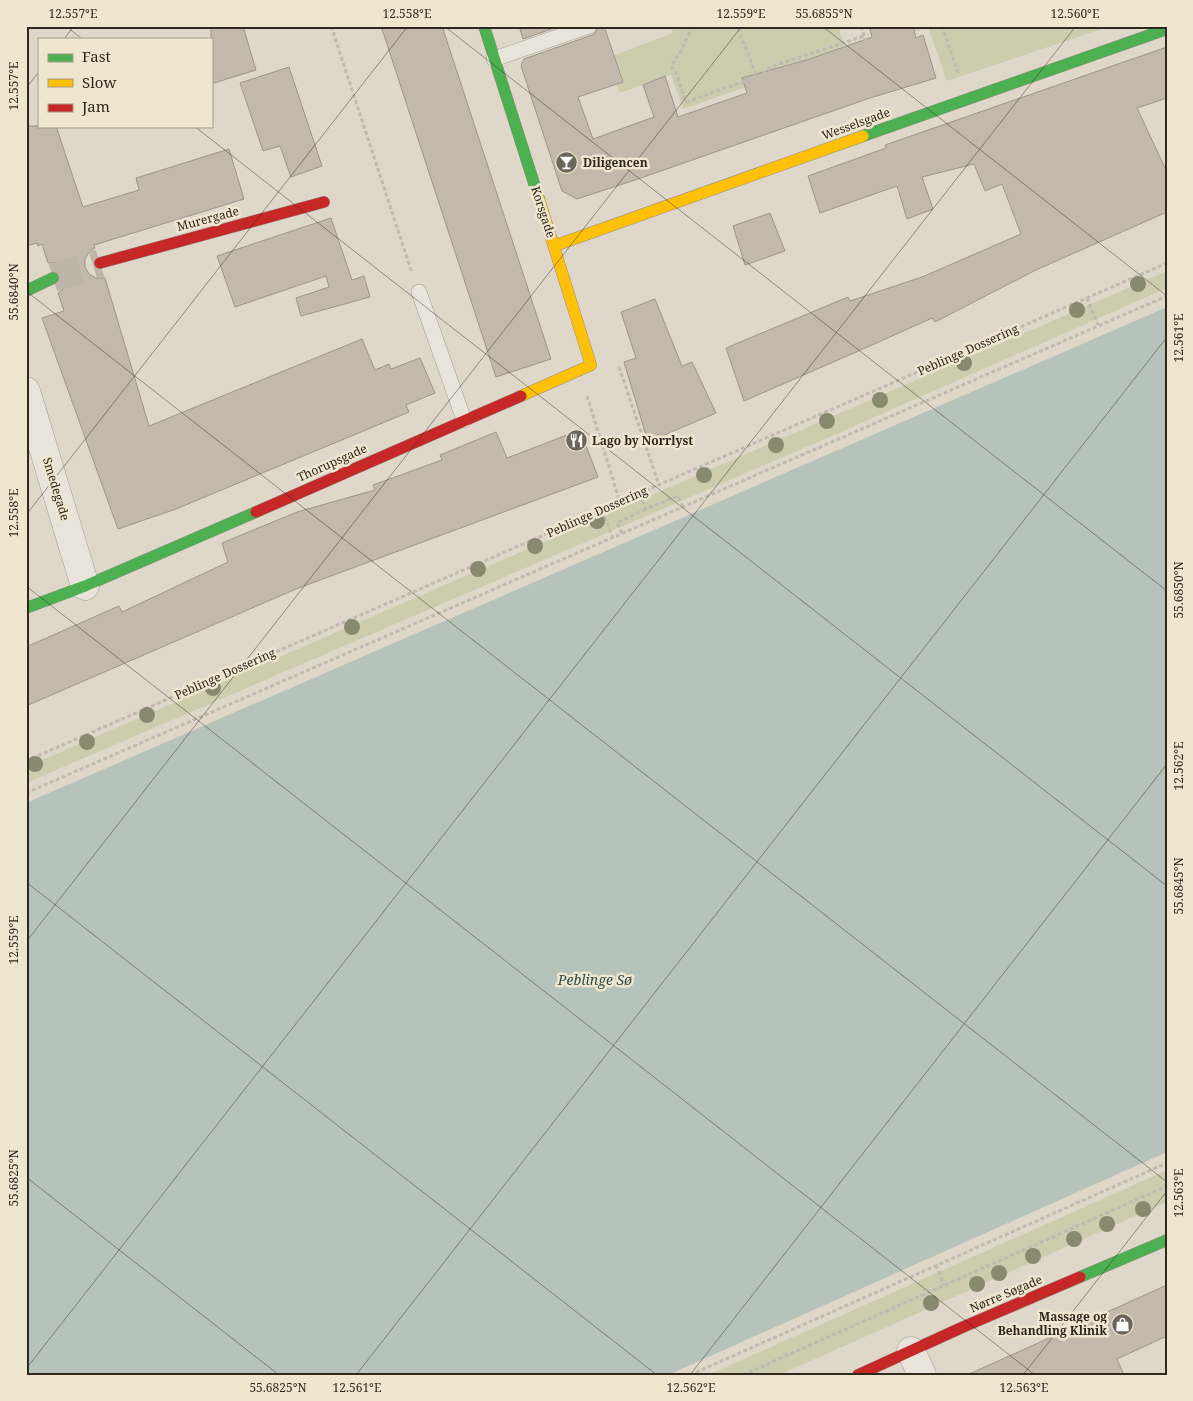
<svg xmlns="http://www.w3.org/2000/svg" width="1193" height="1401" viewBox="0 0 1193 1401" font-family="'Noto Serif',serif">
	<style>
		.green { fill: #cdccae }
		.water { fill: #b6c3ba }
		.building { fill: #c2b8ac; stroke: #9e958a }
		.lines { fill: none; stroke-linecap: round; stroke-linejoin: round }
		.secondary-tunnel { stroke: #bcb5a8; stroke-width: 28; stroke-dasharray: 28 14; stroke-linecap: butt }
		.lane-casing { stroke: #a49d94; stroke-width: 16 }
		.street-casing { stroke: #a49d94; stroke-width: 29 }
		.fast-casing { stroke: #938d84; stroke-width: 12 }
		.slow-casing { stroke: #938d84; stroke-width: 12 }
		.jam-casing { stroke: #938d84; stroke-width: 12 }
		.path { stroke: #c0bab2; stroke-width: 3; stroke-dasharray: 4 2.5; stroke-linecap: butt }
		.lane { stroke: #e8e4db; stroke-width: 15 }
		.street { stroke: #e8e4db; stroke-width: 28 }
		.fast { stroke: #4caf50; stroke-width: 11 }
		.slow { stroke: #ffc107; stroke-width: 11 }
		.jam { stroke: #c62828; stroke-width: 11 }
		.tree { fill: #888a70 }
		.ticks { fill: none; stroke: #30271e; stroke-width: 1; stroke-opacity: 0.45 }
		.labels { text-anchor: middle; stroke-width: 5; stroke-linejoin: round; paint-order: stroke }
		.street-label { font-size: 12px; fill: #30271e; stroke: #efe6d0 }
		.poi-label { font-size: 12px; font-weight: bold; fill: #30271e; stroke: #efe6d0; text-anchor: start }
		.water-label { font-size: 14px; font-style: italic; fill: #2f4e4c; stroke: #efe6d0 }
		.neatline { fill: none; stroke: #30271e; stroke-width: 2 }
		.ticks-label { font-size: 12px; text-anchor: middle; fill: #30271e }
	</style>
	<rect width="100%" height="100%" fill="#dfd8ca"/>
	<!-- green -->
	<path class="green" d="M670,26H838L847,52L683,109L671,75L619,93L609,57L673,33Z
		M903,26H1111L947,81L928,27L906,35Z
		M1167,271V288L832,436L26,783V767Z
		M1167,1170V1202L779,1375H708Z"/>
	<!-- water -->
	<path class="water" d="M1167,307V1152L668,1375H26V803Z"/>
	<!-- building -->
	<path class="building" d="M211,26H243L256,70L211,84Z
		M381,26H442L551,359L496,377Z
		M519,26H560L523,39Z
		M598,26H604L623,82L578,97L593,139L654,117L643,85L665,76L678,117L747,93L742,78L810,59L872,37L869,26H913L916,38L923,35L936,78L870,98L635,180L577,199L562,191L521,66L524,59L592,35L596,32Z
		M1167,47V98L1137,108L1167,172V212L1036,270L935,322L932,318L870,346L744,401L726,348L848,297L850,301L922,277L1021,234L1002,184L985,191L974,164L922,177L933,209L907,219L897,186L820,213L808,176L886,148L885,145Z
		M289,67L322,166L291,177L280,146L263,151L240,83Z
		M26,126H56L83,207L139,190L136,178L229,149L244,199L94,245L95,248L89,252L85,259V267L89,274L96,278H105L149,426L362,339L375,370L389,364L391,369L420,358L435,393L406,405L409,412L176,509L118,529L42,318L64,311L58,293L66,287L69,279L67,271L62,265L55,263H48L42,244L38,246L37,243L26,246Z
		M770,213L785,251L745,265L733,226Z
		M331,218L352,280L364,276L370,297L301,316L296,298L329,287L326,276L235,307L217,256Z
		M655,299L682,366L692,362L716,413L648,442L624,362L636,358L621,312Z
		M580,430L598,477L296,589L26,706V647L119,606L122,612L228,562L222,543L297,512L375,490L373,485L442,460L440,455L496,432L507,458Z
		M1167,1285V1336L1117,1359L1124,1375H967Z"/>
	<g class="lines">
		<!-- secondary-tunnel -->
		<path class="secondary-tunnel" d="M53,278L100,263"/>
		<defs>
			<path id="lane" d="M494,59L589,26
				M419,292L464,420"/>
			<path id="street" d="M26,391L85,586
				M911,1351L922,1375"/>
			<path id="fast" d="M484,26L539,199
				M863,136L1167,29
				M26,291L53,278
				M26,608L85,586L256,512
				M1080,1277L1167,1240"/>
			<path id="slow" d="M554,246L863,136
				M521,396L591,365L539,199"/>
			<path id="jam" d="M100,263L324,202
				M256,512L521,396
				M858,1375L963,1327L1080,1277"/>
		</defs>
		<!-- lane casing -->
		<use href="#lane" class="lane-casing"/>
		<!-- street casing -->
		<use href="#street" class="street-casing"/>
		<!-- fast casing -->
		<use href="#fast" class="fast-casing"/>
		<!-- slow casing -->
		<use href="#slow" class="slow-casing"/>
		<!-- jam casing -->
		<use href="#jam" class="jam-casing"/>
		<!-- path -->
		<path class="path" d="M331,26L412,273
			M692,26L681,51L671,66L676,73L686,102L757,77L737,26
			M861,26L869,52
			M942,26L958,73
			M757,77L773,66L864,36
			M1087,298L1098,325
			M619,367L659,485
			M587,396L620,502
			M640,494L646,509L678,496L683,507
			M602,511L613,538
			M622,533L617,523L646,509
			M26,761L1167,263
			M26,793L1167,296
			M936,1265L944,1285
			M690,1375L1167,1163
			M743,1375L1167,1186"/>
		<!-- lane -->
		<use href="#lane" class="lane"/>
		<!-- street -->
		<use href="#street" class="street"/>
		<!-- fast -->
		<use href="#fast" class="fast"/>
		<!-- slow -->
		<use href="#slow" class="slow"/>
		<!-- jam -->
		<use href="#jam" class="jam"/>
	</g>
	<!-- trees -->
	<g class="tree">
		<circle cx="1138" cy="284" r="8"/>
		<circle cx="1077" cy="310" r="8"/>
		<circle cx="964" cy="363" r="8"/>
		<circle cx="880" cy="400" r="8"/>
		<circle cx="827" cy="421" r="8"/>
		<circle cx="776" cy="445" r="8"/>
		<circle cx="704" cy="475" r="8"/>
		<circle cx="597" cy="521" r="8"/>
		<circle cx="535" cy="546" r="8"/>
		<circle cx="478" cy="569" r="8"/>
		<circle cx="352" cy="627" r="8"/>
		<circle cx="213" cy="688" r="8"/>
		<circle cx="147" cy="715" r="8"/>
		<circle cx="87" cy="742" r="8"/>
		<circle cx="35" cy="764" r="8"/>
		<circle cx="1143" cy="1209" r="8"/>
		<circle cx="1107" cy="1224" r="8"/>
		<circle cx="1074" cy="1239" r="8"/>
		<circle cx="1033" cy="1256" r="8"/>
		<circle cx="999" cy="1273" r="8"/>
		<circle cx="977" cy="1284" r="8"/>
		<circle cx="931" cy="1303" r="8"/>
	</g>
	<!-- ticks -->
	<path class="ticks" d="M66,26L82,39M444,26L1167,591M822,26L1167,296M64,39L74,26M26,88L39,72M194,126L1167,886M26,291L1167,1182M26,515L408,26M26,586L1035,1375M26,882L657,1375M26,942L742,26M26,1177L279,1375M26,1369L1076,26M356,1375L1167,337M690,1375L1167,764M1023,1375L1167,1191"/>
	<!-- icons -->
	<defs>
		<symbol id="bar-disc" viewBox="-11 -11 22 22"><circle r="9.5" fill="#6d655a" stroke="#efe6d0"/><path d="M-6-5H6L.8 .8V4.5H3.5V6h-7V4.5H-.8V.8Z" fill="#fff"/></symbol>
		<symbol id="restaurant-disc" viewBox="-11 -11 22 22"><circle r="9.5" fill="#6d655a" stroke="#efe6d0"/><path d="M-5-6h1v4h1v-4h1v4h1v-4h1v5L-1.5 .5V6h-2V.5L-5-1ZM5-6V6H3V1.5H1.5Q1.5-4 5-6Z" fill="#fff"/></symbol>
		<symbol id="shop-disc" viewBox="-11 -11 22 22"><circle r="9.5" fill="#6d655a" stroke="#efe6d0"/><path d="M-5-2.5h2.3a2.7 3.5 0 0 1 5.4 0H5L5.5 6h-11ZM-1.5-2.5h3a1.5 2.3 0 0 0-3 0Z" fill="#fff"/></symbol>
	</defs>
	<g fill-rule="evenodd">
		<use href="#bar-disc" x="554" y="150" width="25" height="25"/>
		<use href="#restaurant-disc" x="564" y="428" width="25" height="25"/>
		<use href="#shop-disc" x="1110" y="1312" width="25" height="25"/>
	</g>
	<g class="labels">
		<!-- street labels -->
		<g class="street-label">
			<text transform="translate(856 124) rotate(-20)" y="4">Wesselsgade</text>
			<text transform="translate(543 212) rotate(72)" y="4">Korsgade</text>
			<text transform="translate(208 219) rotate(-15)" y="4">Murergade</text>
			<text transform="translate(968 350) rotate(-24)" y="4">Peblinge Dossering</text>
			<text transform="translate(332 463) rotate(-24)" y="4">Thorupsgade</text>
			<text transform="translate(56 489) rotate(73)" y="4">Smedegade</text>
			<text transform="translate(597 512) rotate(-24)" y="4">Peblinge Dossering</text>
			<text transform="translate(225 674) rotate(-24)" y="4">Peblinge Dossering</text>
			<text transform="translate(1006 1294) rotate(-23)" y="4">Nørre Søgade</text>
		</g>
		<!-- poi labels -->
		<g class="poi-label">
			<text x="583" y="167">Diligencen</text>
			<text x="592" y="445">Lago by Norrlyst</text>
			<text x="1107" y="1321" text-anchor="end">Massage og<tspan x="1107" dy="14">Behandling Klinik</tspan></text>
		</g>
		<!-- water labels -->
		<g class="water-label">
			<text x="595" y="985">Peblinge Sø</text>
		</g>
	</g>
	<!-- border -->
	<rect width="1193" height="1401" fill="none" stroke="#efe6d0" stroke-width="55"/>
	<!-- legend -->
	<rect x="38" y="38" width="175" height="90" fill="#efe6d0" stroke="#a39a89"/>
	<rect x="48" y="54" width="25" height="8" fill="#4caf50" stroke="#a39a89"/>
	<text x="82" y="62" font-size="15" fill="#30271e">Fast</text>
	<rect x="48" y="79" width="25" height="8" fill="#ffc107" stroke="#a39a89"/>
	<text x="82" y="88" font-size="15" fill="#30271e">Slow</text>
	<rect x="48" y="104" width="25" height="8" fill="#c62828" stroke="#a39a89"/>
	<text x="82" y="112" font-size="15" fill="#30271e">Jam</text>
	<rect x="28" y="28" width="1138" height="1346" class="neatline"/>
	<g class="ticks-label">
		<text x="73" y="18">12.557°E</text>
		<text x="407" y="18">12.558°E</text>
		<text x="741" y="18">12.559°E</text>
		<text x="824" y="18">55.6855°N</text>
		<text x="1075" y="18">12.560°E</text>
		<text transform="translate(14 86) rotate(-90)" y="4">12.557°E</text>
		<text transform="translate(14 292) rotate(-90)" y="4">55.6840°N</text>
		<text transform="translate(1179 338) rotate(-90)" y="4">12.561°E</text>
		<text transform="translate(14 513) rotate(-90)" y="4">12.558°E</text>
		<text transform="translate(1179 590) rotate(-90)" y="4">55.6850°N</text>
		<text transform="translate(1179 766) rotate(-90)" y="4">12.562°E</text>
		<text transform="translate(1179 886) rotate(-90)" y="4">55.6845°N</text>
		<text transform="translate(14 940) rotate(-90)" y="4">12.559°E</text>
		<text transform="translate(14 1178) rotate(-90)" y="4">55.6825°N</text>
		<text transform="translate(1179 1193) rotate(-90)" y="4">12.563°E</text>
		<text x="278" y="1392">55.6825°N</text>
		<text x="357" y="1392">12.561°E</text>
		<text x="691" y="1392">12.562°E</text>
		<text x="1024" y="1392">12.563°E</text>
	</g>
</svg>
